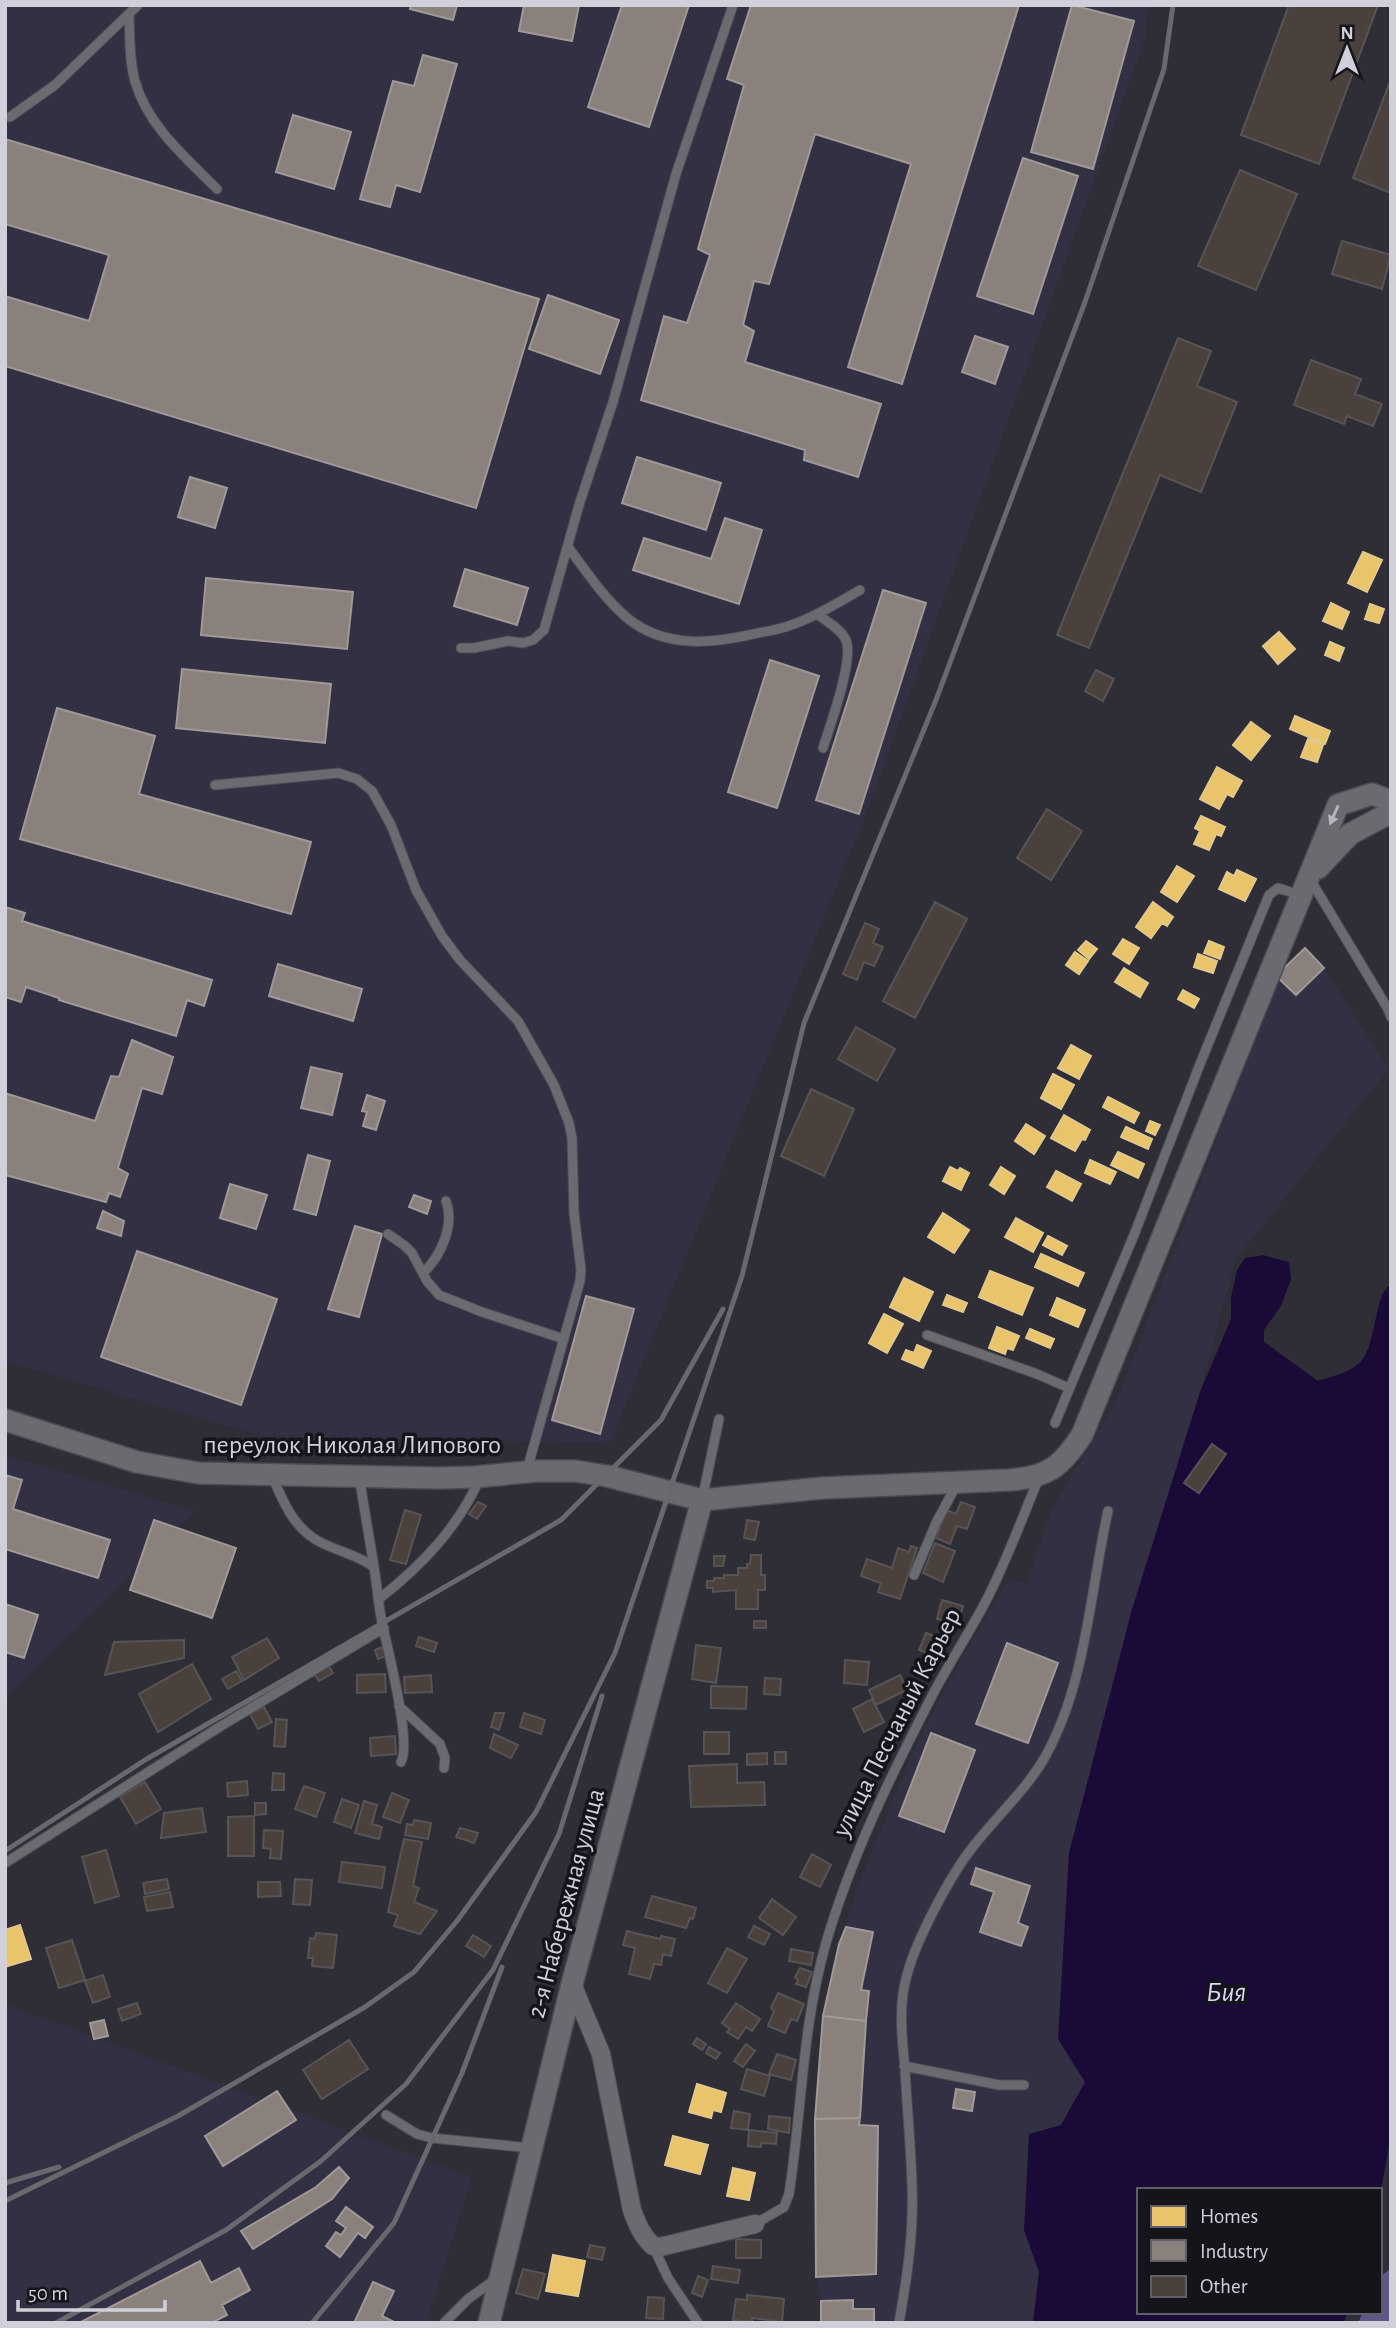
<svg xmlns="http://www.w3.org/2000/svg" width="1396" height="2328" viewBox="0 0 1396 2328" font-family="'Alegreya Sans',sans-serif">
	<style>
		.built { fill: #333043 }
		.forest { fill: #605688 }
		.water { fill: #1a0a38 }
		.homes { fill: #e9c46a; stroke: #e2c88c; stroke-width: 2 }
		.industry { fill: #8a817c; stroke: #9f9998; stroke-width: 2 }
		.building { fill: #4a413d; stroke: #575455; stroke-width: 2 }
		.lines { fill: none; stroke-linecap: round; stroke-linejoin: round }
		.service-casing { stroke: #4c4b53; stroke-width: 11 }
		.minor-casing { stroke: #4c4b53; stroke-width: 20 }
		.tertiary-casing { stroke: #4c4b53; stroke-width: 24 }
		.service { stroke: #6a6a71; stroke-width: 9 }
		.minor { stroke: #6a6a71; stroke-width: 18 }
		.tertiary { stroke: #6a6a71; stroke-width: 21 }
		.rail { stroke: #69686e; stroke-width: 5 }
		.oneway { fill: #b7b6c0 }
		.labels { text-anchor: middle; stroke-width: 7; stroke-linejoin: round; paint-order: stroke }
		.street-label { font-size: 26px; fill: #d1d0da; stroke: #15141b }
		.water-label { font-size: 28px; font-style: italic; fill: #dcd6f9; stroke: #15141b }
	</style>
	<rect width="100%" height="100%" fill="#2f2e36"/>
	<!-- built -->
	<path class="built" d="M5,5H1148L1145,39L869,807L610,1443L265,1437L5,1361Z
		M1305,948L1324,968L1389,1069L1236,1259L1200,1392L1131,1613L1059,2039L1085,2082L1061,2125L1024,2230L1039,2272L1033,2323H821V2301L816,2277L815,2119L823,2016L839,1944L861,1879L913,1751L963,1656L1009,1580L1027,1584L1052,1508L1116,1403L1245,1066L1276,976Z
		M5,1455L195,1511L5,1699Z
		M5,2004L472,2177L426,2323H5Z"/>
	<!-- forest -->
	<path class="forest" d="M1391,2268V2323H1358L1363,2312H1380V2277Z"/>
	<!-- water -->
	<path class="water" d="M1263,1255L1289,1262L1291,1279L1281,1306L1264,1330V1342L1318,1381C1365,1367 1366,1364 1376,1317C1379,1305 1380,1296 1388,1286L1391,1288V2135L1380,2195V2190H1139V2312H1347L1344,2323H1033L1039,2272L1024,2230L1029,2134L1061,2125L1085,2082L1058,2039L1069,1853L1131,1613L1200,1392L1231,1319V1297L1237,1270L1245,1258Z"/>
	<!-- homes -->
	<path class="homes" d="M1363,552L1382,560L1367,592L1348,583Z
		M1331,603L1349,612L1342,629L1323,621Z
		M1370,604L1384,609L1379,623L1365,619Z
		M1279,632L1295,649L1278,664L1263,646Z
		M1330,642L1344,648L1339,661L1325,655Z
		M1295,716L1330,731L1325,744L1290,729Z
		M1251,722L1270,736L1251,760L1233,745Z
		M1308,739L1323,745L1317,762L1301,757Z
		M1217,767L1242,781L1233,797L1227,794L1219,809L1200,799Z
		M1201,816L1225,827L1221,836L1216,834L1209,850L1194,844L1200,831L1195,828Z
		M1177,866L1194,876L1177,902L1161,892Z
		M1237,870L1256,879L1245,901L1219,889L1227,872L1234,876Z
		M1153,902L1173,917L1167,926L1162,923L1151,938L1136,927Z
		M1123,939L1139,948L1129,964L1113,954Z
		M1086,941L1097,949L1089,959L1078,950Z
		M1209,941L1224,947L1220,959L1204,953Z
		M1075,952L1088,961L1079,974L1066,965Z
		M1198,954L1217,961L1213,973L1194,967Z
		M1124,968L1148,983L1140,997L1115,982Z
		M1183,990L1199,999L1194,1008L1178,999Z
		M1071,1045L1091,1056L1079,1079L1058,1068Z
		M1053,1074L1074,1085L1061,1109L1041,1098Z
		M1108,1097L1139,1113L1134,1123L1103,1107Z
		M1064,1115L1090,1130L1085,1140L1082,1139L1075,1151L1051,1138Z
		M1150,1121L1160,1125L1155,1135L1146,1131Z
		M1026,1124L1045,1136L1034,1154L1015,1141Z
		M1126,1127L1152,1139L1148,1149L1121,1137Z
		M1118,1152L1144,1164L1138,1178L1111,1165Z
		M1090,1160L1116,1172L1110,1184L1085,1173Z
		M950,1167L958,1171L960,1168L969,1173L961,1190L943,1181Z
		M1001,1167L1015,1176L1004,1194L990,1185Z
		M1056,1171L1081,1184L1072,1201L1047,1187Z
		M943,1213L969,1230L954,1253L928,1237Z
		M1016,1218L1043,1233L1033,1252L1005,1237Z
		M1048,1236L1067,1246L1062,1255L1043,1245Z
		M1041,1254L1084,1273L1078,1286L1035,1267Z
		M990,1271L1033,1288L1022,1315L979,1297Z
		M904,1278L933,1292L919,1321L890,1307Z
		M947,1295L967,1303L963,1312L943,1305Z
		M1057,1298L1085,1310L1078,1327L1050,1315Z
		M884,1314L903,1324L887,1353L869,1343Z
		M997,1327L1019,1336L1013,1350L1007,1348L1005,1354L989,1348Z
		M1030,1329L1054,1339L1050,1348L1026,1338Z
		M917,1345L931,1351L923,1368L902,1359L906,1350L914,1353Z
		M20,1925L31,1959L5,1967V1930Z
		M697,2084L726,2093L721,2112L713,2110L711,2118L689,2112Z
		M673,2136L708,2145L700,2174L665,2165Z
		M733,2168L755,2173L749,2200L727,2196Z
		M553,2255L585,2261L578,2296L546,2291Z"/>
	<!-- industry -->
	<path class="industry" d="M411,5H457L453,20L410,9Z
		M524,5H579L572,41L519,31Z
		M622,5H689L649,127L588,107Z
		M751,5H1019L902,384L848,367L911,164L815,134L769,284L754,281L743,325L754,331L745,362L881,404L858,477L804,460L805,450L641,400L664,316L687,323L710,255L698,249L744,85L727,79Z
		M1072,5L1134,21L1093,169L1031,152Z
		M423,55L457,64L420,192L396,185L390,207L360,199L393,81L414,86Z
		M293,115L351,132L334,189L276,172Z
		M5,139L539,299L476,508L5,366V296L89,321L109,255L5,224Z
		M1023,158L1078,176L1033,314L977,296Z
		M548,295L619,320L600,374L529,349Z
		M975,336L1008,347L995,384L962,372Z
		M637,457L721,483L706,530L622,503Z
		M190,477L227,488L215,528L178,517Z
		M725,518L762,530L739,604L633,570L644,538L711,559Z
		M465,569L528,588L517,625L454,606Z
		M206,578L353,592L347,649L201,635Z
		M883,590L926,603L859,814L816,800Z
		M770,660L819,676L777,808L728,792Z
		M182,669L331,684L325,743L176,728Z
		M57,708L155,736L139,794L311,842L291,914L20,839Z
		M5,907L25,913L22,921L212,980L204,1006L187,1000L176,1036L59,1000V998L26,987L21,1002L5,997Z
		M1305,948L1324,968L1296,995L1276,976Z
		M278,964L362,989L353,1021L269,996Z
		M132,1040L173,1057L162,1094L142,1088L118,1168L128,1174L120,1197L109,1193L106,1202L5,1175V1093L95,1121L111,1076L119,1077Z
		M311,1067L342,1074L332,1115L301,1108Z
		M367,1095L385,1101L376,1130L363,1126L367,1112L362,1111Z
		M308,1155L330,1161L316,1215L294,1209Z
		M230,1184L267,1195L256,1229L220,1218Z
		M414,1195L431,1201L427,1214L409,1207Z
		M103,1211L124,1221L121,1236L97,1228Z
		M355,1226L382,1234L359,1317L328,1309Z
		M137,1251L277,1299L241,1405L101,1357Z
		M586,1296L634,1309L600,1434L552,1420Z
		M5,1475L22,1480L13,1509L110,1540L98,1578L5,1549Z
		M154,1520L236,1548L212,1618L130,1590Z
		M5,1604L38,1615L24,1658L5,1652Z
		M1007,1643L1058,1663L1028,1743L976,1724Z
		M931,1733L975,1750L944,1832L899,1816Z
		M976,1868L1030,1886L1018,1923L1028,1927L1021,1946L980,1932L994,1892L971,1884Z
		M846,1927L873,1932L861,1990L869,1991L866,2021L823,2016L839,1944Z
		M823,2016L866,2021L860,2118L815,2119Z
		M104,2020L108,2036L94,2039L90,2023Z
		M956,2089L975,2092L972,2111L953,2108Z
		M277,2091L296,2120L223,2166L205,2136Z
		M860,2118L859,2125L878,2126L876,2274L816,2277L815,2119Z
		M339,2167L349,2178L332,2199L253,2249L241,2231L316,2187Z
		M346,2207L373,2227L365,2238L358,2233L340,2257L326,2246L336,2232L341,2235L346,2228L336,2221Z
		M200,2261L211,2283L239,2268L250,2290L222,2305L227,2315L211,2323H79Z
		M373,2282L394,2291L382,2316L396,2323H354Z
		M853,2300V2309H874V2323H821V2301Z"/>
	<!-- building -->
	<path class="building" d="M1289,5H1378L1319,164L1241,135Z
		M1391,79V193L1353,178Z
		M1240,170L1297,194L1256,290L1198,266Z
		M1342,241L1391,255L1382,289L1332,274Z
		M1178,338L1211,351L1197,386L1237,402L1201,492L1160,475L1089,648L1057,635Z
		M1311,360L1361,379L1355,394L1382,404L1373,426L1347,416L1344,424L1294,405Z
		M1096,670L1114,679L1103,701L1085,691Z
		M1047,809L1082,831L1051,880L1017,858Z
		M935,902L967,919L915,1018L883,1001Z
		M865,923L879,929L873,943L883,947L874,966L864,962L857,980L843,974Z
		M856,1027L895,1049L877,1081L838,1059Z
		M811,1089L854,1109L824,1176L781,1156Z
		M1212,1444L1226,1454L1199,1493L1184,1483Z
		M478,1502L486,1506L477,1519L469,1514Z
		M961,1502L975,1507L967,1529L957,1526L950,1544L936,1538L947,1510L956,1514Z
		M405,1510L421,1515L406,1564L390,1560Z
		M747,1520L759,1522L755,1540L744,1538Z
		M935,1543L955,1551L943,1582L923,1573Z
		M911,1546L917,1548L900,1599L878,1592L881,1583L861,1576L867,1559L892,1568L898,1548L909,1552Z
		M751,1555H761V1575H765V1590H758V1609H736V1590L713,1592V1588H707V1581H714V1578H724V1575H738V1568H747V1564H750Z
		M714,1556H725L723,1566H714Z
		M942,1600L963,1606L958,1624L937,1619Z
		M754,1621H766V1628H754Z
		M926,1633L936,1637L928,1654L919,1650Z
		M419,1637L437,1643L434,1652L416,1646Z
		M267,1638L279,1658L244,1680L232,1657Z
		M184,1640V1658L105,1675L114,1642Z
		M696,1645L721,1648L716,1683L692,1679Z
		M382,1647L386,1656L378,1659L375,1650Z
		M845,1660L869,1662L867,1685L844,1683Z
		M192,1664L211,1699L158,1732L139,1694Z
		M328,1665L333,1673L319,1681L314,1674Z
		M236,1671L242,1681L228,1689L222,1679Z
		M385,1674L386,1692L357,1693V1675Z
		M431,1675L432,1692L405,1693L404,1677Z
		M900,1675L907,1690L876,1705L869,1690Z
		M765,1678L781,1679L780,1695L764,1694Z
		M711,1686L747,1687L746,1709L711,1708Z
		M872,1699L884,1722L864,1732L853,1709Z
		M264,1707L272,1722L258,1729L250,1714Z
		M495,1713H504L499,1730L491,1727Z
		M524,1713L545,1720L541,1734L520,1727Z
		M276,1719L287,1720L285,1747L274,1746Z
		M704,1732H729V1754H704Z
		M494,1734L518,1745L511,1758L490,1748Z
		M395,1736L396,1754L371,1756L370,1738Z
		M775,1752H786V1764H775Z
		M767,1753V1764L747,1765V1754Z
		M737,1764V1783L764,1782L765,1805L691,1807L689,1766Z
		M273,1773L284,1774V1790H272Z
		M247,1781L248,1795L228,1797L227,1783Z
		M145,1782L161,1809L136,1824L120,1797Z
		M304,1786L325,1793L316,1817L295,1809Z
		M392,1793L409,1800L400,1823L383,1817Z
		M342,1799L359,1805L351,1828L334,1822Z
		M364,1801L377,1805L372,1824L382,1827L379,1839L355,1833Z
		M255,1803H266V1814L255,1815Z
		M202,1808L206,1832L161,1838L164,1813Z
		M254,1816V1856H228V1817Z
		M414,1820L431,1823L428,1839L405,1835L407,1824L413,1825Z
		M460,1828L478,1833L474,1843L456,1837Z
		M264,1830L283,1831L281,1859L270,1858L271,1849L263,1848Z
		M404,1839L422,1842L413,1886L419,1888L414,1902L437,1911L420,1934L394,1926L398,1915L388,1912Z
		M106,1850L119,1896L95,1903L82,1857Z
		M812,1854L831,1865L820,1887L800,1877Z
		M342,1862L385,1867L382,1888L339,1882Z
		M167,1879L169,1889L145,1894L143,1883Z
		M295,1879L312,1880L310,1905L293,1904Z
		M258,1882H280L281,1896L258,1897Z
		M170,1892L173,1907L147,1911L144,1897Z
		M652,1896L696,1908L693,1919L690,1918L686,1928L645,1917Z
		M772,1899L796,1917L783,1935L759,1918Z
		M754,1926L770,1934L764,1945L748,1937Z
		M627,1931L660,1939L661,1936L675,1939L671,1956L663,1954L661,1965L654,1964L650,1979L629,1974L635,1948L623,1945Z
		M316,1933L337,1935L333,1968L312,1966L313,1958H308L310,1938L315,1939Z
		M473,1935L491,1946L484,1957L466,1946Z
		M72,1940L85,1980L59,1988L46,1948Z
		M727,1948L747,1959L727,1993L708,1983Z
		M791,1949L813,1953L811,1965L789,1961Z
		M800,1968L812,1972L806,1987L796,1984L798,1980L795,1977Z
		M103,1975L110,1997L93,2003L85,1981Z
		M778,1993L804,2004L797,2021L791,2019L785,2033L768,2026L774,2011L771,2008Z
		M137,2003L141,2014L122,2021L118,2009Z
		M736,2003L760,2019L752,2031L746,2027L738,2039L727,2032L730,2029L722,2023Z
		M697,2038L706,2044L702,2050L693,2044Z
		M349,2040L368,2069L322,2099L303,2070Z
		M746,2044L755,2051L743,2067L734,2061Z
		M709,2047L720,2053L716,2059L706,2053Z
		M777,2054L796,2060L791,2080L769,2074Z
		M747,2069L770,2076L764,2096L741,2089Z
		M734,2111L750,2114L748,2130L731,2128Z
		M769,2116L790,2118L789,2133L768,2129Z
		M749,2130L777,2133L776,2144L761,2143V2147L748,2146Z
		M736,2239L761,2240V2258H736Z
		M590,2245L605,2248L602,2260L587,2257Z
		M713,2266L740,2270L738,2283L711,2279Z
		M523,2269L545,2274L538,2299L516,2293Z
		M698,2276L708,2280L702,2297L692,2293Z
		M747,2295L784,2299L782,2322L752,2318V2322L733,2320L736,2299L747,2300Z
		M648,2297L664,2298L663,2319L646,2318Z"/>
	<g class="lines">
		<defs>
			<path id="service" d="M129,15C130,37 129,60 135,81C147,125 186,158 217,189
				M10,117L55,85L138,5
				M568,547C586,571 603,597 626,617C664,649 712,644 758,633C769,631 782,629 794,624C817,616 839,602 860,590
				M817,614C826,621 841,629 846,640C854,660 830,726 823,748
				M461,648H474L508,641L523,643L533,640L544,630L579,505L613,402L676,174L733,5
				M215,785L338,773L357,779L372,791L391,825L416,890L442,936L460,960L518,1021L554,1085L569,1123L572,1138L574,1213L581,1270L580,1281L527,1470
				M1310,879L1388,1009L1391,1017
				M388,1234L405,1246L412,1253L427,1281L439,1295L482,1312L564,1339
				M423,1273C441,1256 455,1225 446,1201
				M927,1335L1037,1374L1069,1388
				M1055,1423L1134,1235L1200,1064L1269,895L1278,888L1300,895
				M272,1476C284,1504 295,1531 324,1544C341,1552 359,1556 374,1567C377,1585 378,1604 382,1622C387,1648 412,1741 401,1762
				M359,1476L374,1567
				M702,1500L719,1419
				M914,1575L937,1521L957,1484
				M379,1599C421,1566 458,1528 480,1478
				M399,1706L440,1744L445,1758L444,1768
				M5,1863L221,1726L384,1628
				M904,2066L999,2085H1024
				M386,2115L417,2134L432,2138L531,2148
				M755,2224L784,2207L789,2194C802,2110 802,2026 826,1943C851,1857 891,1775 932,1696C949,1663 970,1632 987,1599C1007,1560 1022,1518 1039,1478
				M653,2246L668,2278L698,2323
				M444,2323L468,2299L496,2279
				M899,2323C907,2278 914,2231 912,2186C911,2147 907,2108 905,2069C902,2038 898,2006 907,1975C916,1940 950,1876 972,1848C995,1818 1027,1789 1045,1757C1086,1684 1090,1592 1108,1511"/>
			<path id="minor" d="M572,1984L601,2054L632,2210C637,2224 642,2236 653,2246L660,2247L755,2224"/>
			<path id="tertiary" d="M1318,868L1350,834L1386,815H1391
				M5,1420L137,1462L198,1473L438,1478L475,1477L537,1471H575L607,1476L702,1500L822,1488L1010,1480C1048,1477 1061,1467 1082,1435L1338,805L1372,794L1391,801
				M489,2323L572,1984L702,1500"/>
		</defs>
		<!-- service casing -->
		<use href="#service" class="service-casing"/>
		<!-- minor casing -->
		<use href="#minor" class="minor-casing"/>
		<!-- tertiary casing -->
		<use href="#tertiary" class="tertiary-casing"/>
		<!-- service -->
		<use href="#service" class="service"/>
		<!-- minor -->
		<use href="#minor" class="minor"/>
		<!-- tertiary -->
		<use href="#tertiary" class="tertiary"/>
		<!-- rail -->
		<path class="rail" d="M5,1851L145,1760L561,1520L661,1420L723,1309
			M5,2183L59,2167
			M5,2201L178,2116L365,2007L414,1972L457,1921L536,1812L615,1653L742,1276L804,1023L936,700L1085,302L1164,69L1173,5
			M56,2323L226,2230L321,2161L406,2084L493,1970L559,1834L602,1696
			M312,2323L394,2223L462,2073L502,1967"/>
	</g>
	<!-- one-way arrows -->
	<defs><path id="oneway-solid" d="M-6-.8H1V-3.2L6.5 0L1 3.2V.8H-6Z" transform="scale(1.75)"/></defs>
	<use class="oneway" href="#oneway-solid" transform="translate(1334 815) rotate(114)"/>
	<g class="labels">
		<!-- street labels -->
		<g class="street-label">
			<text x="352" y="1453">переулок Николая Липового</text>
			<text transform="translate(896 1722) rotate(-63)" y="9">улица Песчаный Карьер</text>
			<text transform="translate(565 1903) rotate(-75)" y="9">2-я Набережная улица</text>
		</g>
		<!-- water labels -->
		<g class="water-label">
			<text x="1226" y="2001">Бия</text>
		</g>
	</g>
	<!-- border -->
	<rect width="1396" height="2328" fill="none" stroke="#d1d0da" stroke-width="14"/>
	<!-- legend -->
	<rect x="1137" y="2188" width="245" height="126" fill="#15141b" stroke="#605f67" stroke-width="2"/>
	<rect x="1151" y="2206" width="35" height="21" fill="#e9c46a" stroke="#605f67" stroke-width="2"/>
	<text x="1200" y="2223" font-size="21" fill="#d1d0da">Homes</text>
	<rect x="1151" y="2240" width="35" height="21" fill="#8a817c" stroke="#605f67" stroke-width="2"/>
	<text x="1200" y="2258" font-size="21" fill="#d1d0da">Industry</text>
	<rect x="1151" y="2276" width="35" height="21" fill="#4a413d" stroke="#605f67" stroke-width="2"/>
	<text x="1200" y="2293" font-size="21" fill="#d1d0da">Other</text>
	<!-- north arrow -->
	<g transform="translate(1347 49)" stroke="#15141b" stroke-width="5" paint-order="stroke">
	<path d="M0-5L12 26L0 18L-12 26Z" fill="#d1d0da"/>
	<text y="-10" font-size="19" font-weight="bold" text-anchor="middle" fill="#d1d0da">N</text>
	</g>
	<!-- scale -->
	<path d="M18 2300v10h147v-10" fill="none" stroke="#d1d0da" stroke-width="3.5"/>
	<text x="28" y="2300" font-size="21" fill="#d1d0da" stroke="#15141b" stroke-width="5" paint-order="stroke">50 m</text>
</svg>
